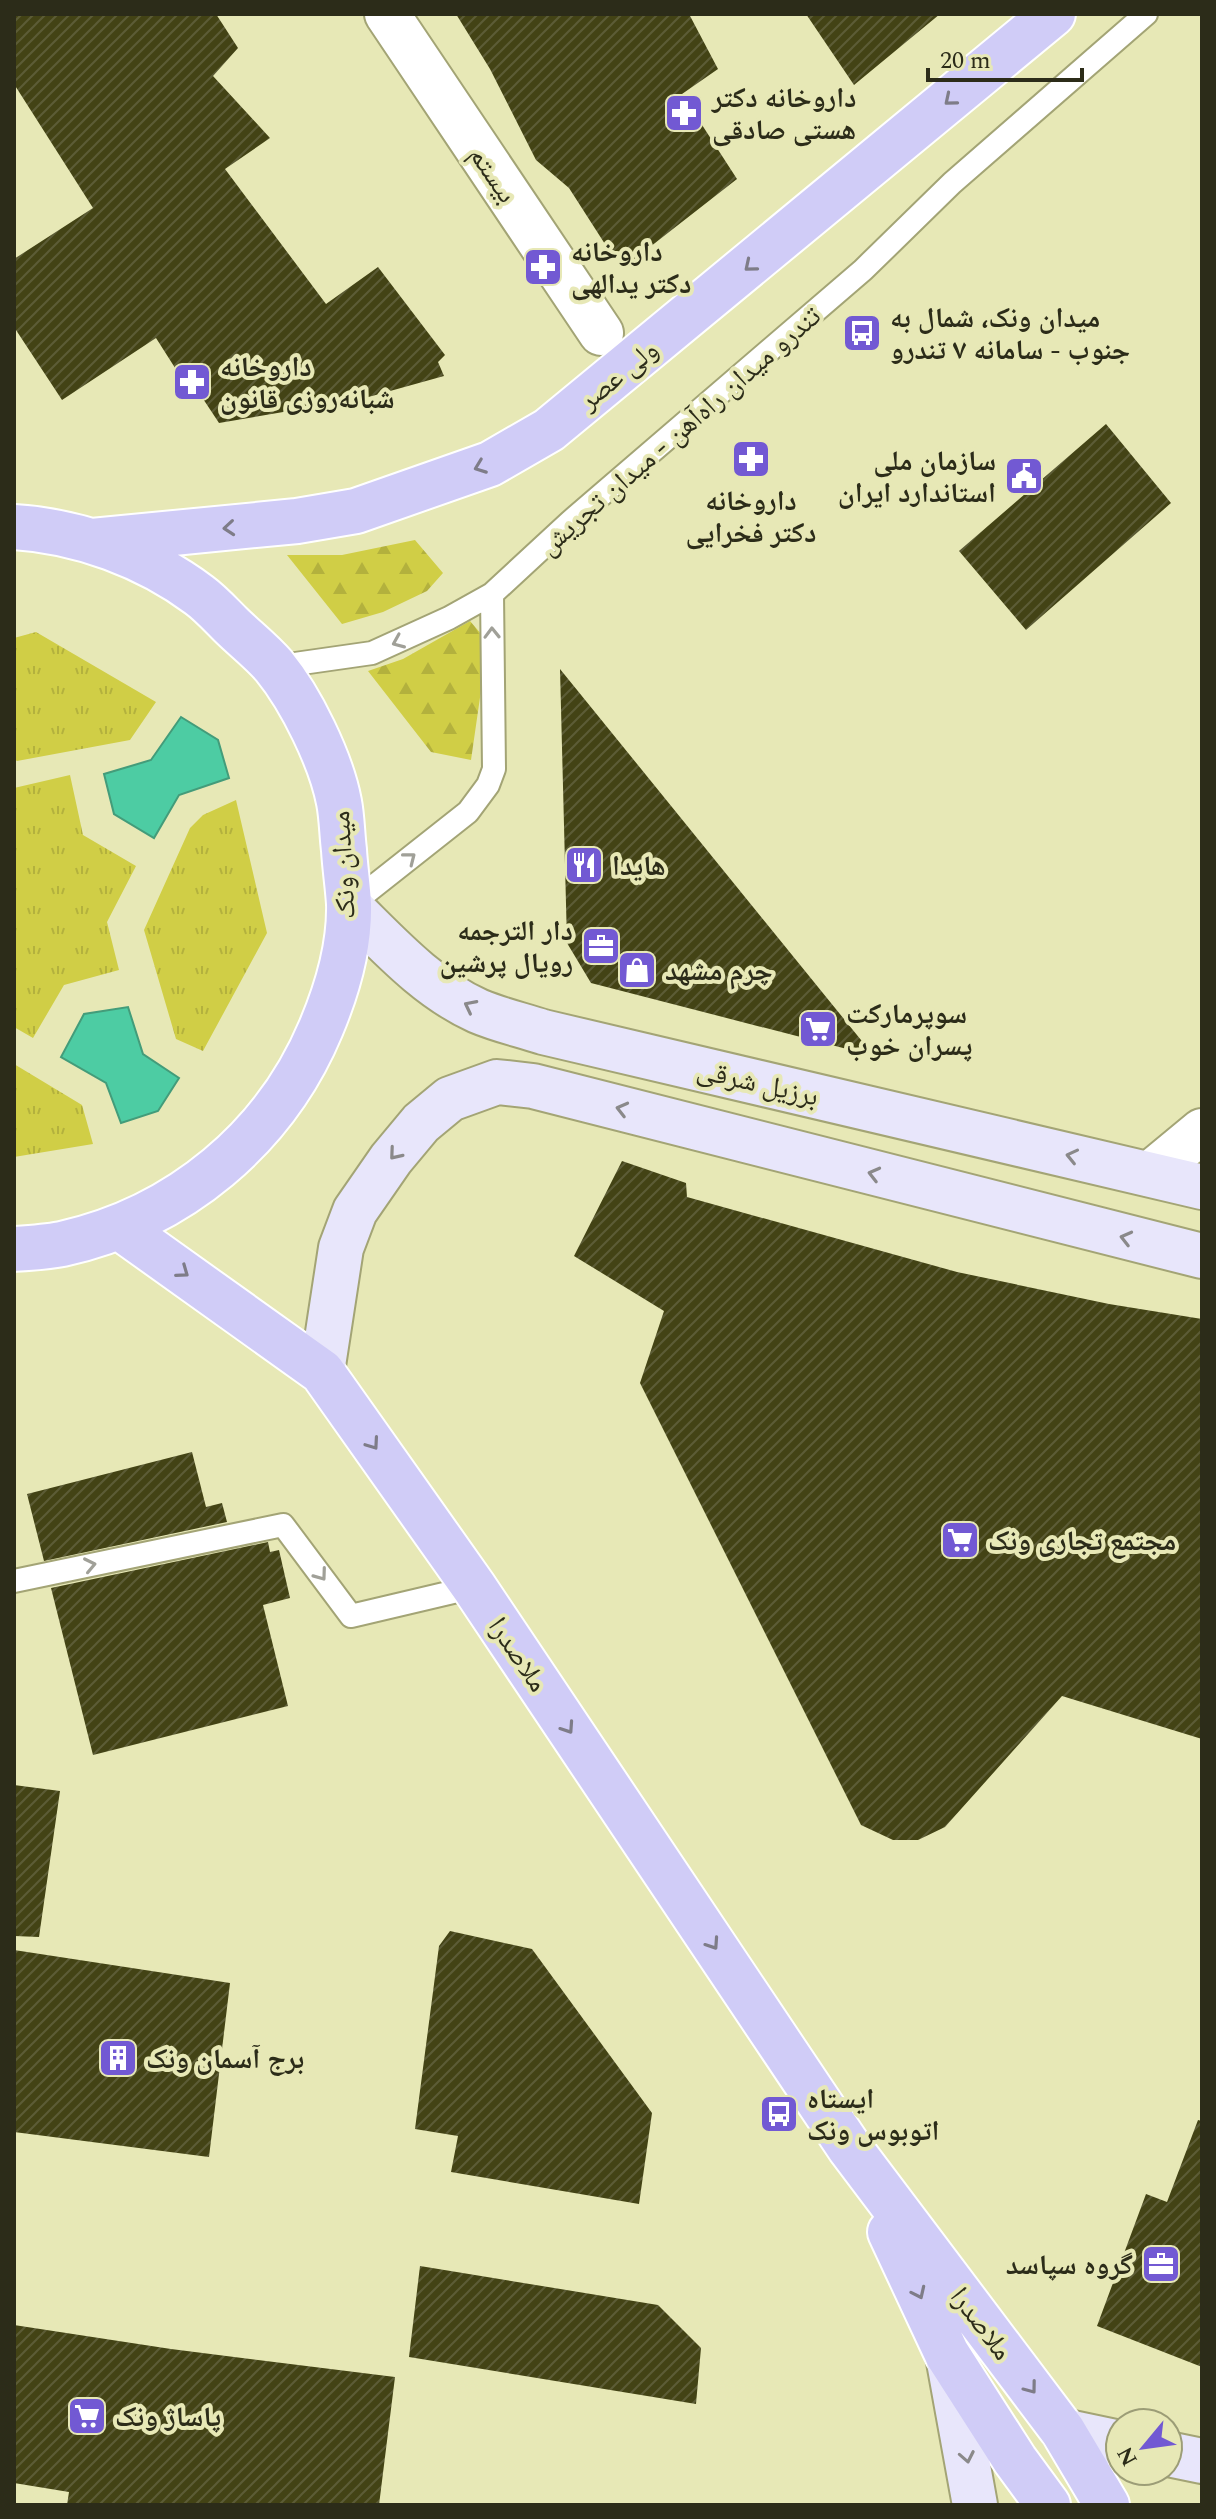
<svg xmlns="http://www.w3.org/2000/svg" width="1216" height="2519" viewBox="0 0 1216 2519" font-family="Spectral,'Noto Naskh Arabic',serif">
	<style>
		.grass { fill: url(#grass-tufts) }
		.forest { fill: url(#forest-firs) }
		.water { fill: #4dcca3; stroke: #439c7a; stroke-width: 2 }
		.building { fill: url(#building-hatch) }
		.lines { fill: none; stroke-linecap: round; stroke-linejoin: round }
		.lane-casing { stroke: #a3a475; stroke-width: 26 }
		.street-casing { stroke: #a3a475; stroke-width: 48 }
		.secondary-casing { stroke: #a3a475; stroke-width: 48 }
		.primary-casing { stroke: #fff; stroke-width: 48 }
		.lane { stroke: #fff; stroke-width: 22 }
		.street { stroke: #fff; stroke-width: 44 }
		.secondary { stroke: #e8e6fb; stroke-width: 44 }
		.primary { stroke: #d0ccf7; stroke-width: 44 }
		.oneway { stroke: #7e7c88 }
		.oneway2 { stroke: #a0a098 }
		.oneway3 { stroke: #8a898a }
		.labels { text-anchor: middle; stroke-width: 8; stroke-linejoin: round; paint-order: stroke }
		.poi-label { font-size: 28px; font-weight: bold; fill: #2c2c19; stroke: #e7e8b6; text-anchor: start }
		.street-label { font-size: 28px; fill: #2c2c19; stroke: #e7e8b6 }
	</style>
	<defs>
		<pattern id="grass-tufts" width="24" height="20" patternUnits="userSpaceOnUse" patternTransform="scale(2)"><rect width="24" height="20" fill="#d0ce46"/><path d="M3 7l-1-3M5 7V3M7 7l1-3M15 17l-1-3M17 17v-4M19 17l1-3" fill="none" stroke="#b3b13d"/></pattern>
		<pattern id="forest-firs" width="22" height="20" patternUnits="userSpaceOnUse" patternTransform="scale(2)"><rect width="22" height="20" fill="#d0ce46"/><path d="M5 1l3.5 6h-7zM16 11l3.5 6h-7z" fill="#b3b13d"/></pattern>
		<pattern id="building-hatch" width="6" height="6" patternUnits="userSpaceOnUse" patternTransform="scale(2)"><rect width="6" height="6" fill="#434315"/><path d="M-1 1l2-2M0 6l6-6M5 7l2-2" fill="none" stroke="#5c5c36"/></pattern>
	</defs>
	<rect width="100%" height="100%" fill="#e7e8b6"/>
	<!-- grass -->
	<path class="grass" d="M36,632L156,702L130,740L17,761L14,759V638Z
		M70,775L83,835L136,866L107,922L119,970L64,985L33,1038L14,1027V788Z
		M236,800L267,933L203,1051L176,1039L144,930L190,828L203,815Z
		M14,1064L82,1105L93,1144L14,1157Z"/>
	<!-- forest -->
	<path class="forest" d="M415,540L443,573L427,591L383,612L342,624L287,555H342Z
		M470,621L488,642L471,760L431,752L368,671L403,659Z"/>
	<!-- water -->
	<path class="water" d="M181,717L218,740L229,778L179,795L154,838L114,814L104,774L151,760Z
		M128,1007L143,1054L179,1078L158,1111L121,1123L106,1083L61,1057L84,1014Z"/>
	<!-- building -->
	<path class="building" d="M14,14H216L238,48L213,76L270,138L225,169L326,304L378,267L445,355L438,362L444,376L365,398L219,423L182,367L177,371L156,338L62,400L14,327V259L93,208L14,84Z
		M456,14H689L718,69L682,94L737,179L632,261L612,255L569,188L536,160L490,69Z
		M806,14H940L854,85Z
		M1106,424L1171,503L1026,630L959,551Z
		M560,669L874,1056L591,983L567,943Z
		M622,1161L686,1183L687,1197L957,1272L1109,1304L1202,1319V1739L1062,1696L945,1827L918,1840H893L861,1825L640,1383L664,1311L574,1256Z
		M192,1452L206,1507L222,1503L227,1522L44,1561L27,1494Z
		M268,1542L270,1552L279,1550L290,1598L263,1605L288,1706L93,1755L51,1588Z
		M14,1785L60,1791L39,1937L14,1936Z
		M450,1931L532,1949L652,2113L639,2204L451,2172L458,2136L415,2129L439,1946Z
		M14,1950L230,1983L209,2157L14,2132Z
		M1198,2120L1202,2121V2367L1097,2326L1146,2194L1167,2202Z
		M420,2266L658,2305L701,2348L696,2404L409,2357Z
		M14,2325L171,2349L395,2377L379,2505H67L69,2492L14,2483Z"/>
	<g class="lines">
		<defs>
			<path id="lane" d="M274,667L372,653L449,618L492,594L571,521L863,270L952,183L1146,14
				M349,906L468,812L488,785L494,769L492,594
				M14,1581L283,1525L351,1616L474,1587"/>
			<path id="street" d="M387,14L601,333
				M1150,1174L1202,1131"/>
			<path id="secondary" d="M349,906C388,944 427,988 478,1011C499,1020 522,1025 543,1032L1202,1187
				M322,1372L341,1248L355,1211L391,1159L421,1123L450,1099L497,1082L533,1086L1202,1256
				M948,2356L975,2505
				M1063,2431L1120,2443
				M1168,2454L1202,2461"/>
			<path id="primary" d="M14,527C79,531 147,556 199,595C210,603 220,614 230,624C244,638 261,651 274,666C301,699 331,760 339,802C342,817 342,834 344,850C345,868 348,886 349,904C350,945 337,990 321,1028C275,1138 179,1218 62,1244C47,1247 30,1248 14,1249
				M92,541L297,521L356,511L490,464L549,430L1053,14
				M119,1227L322,1372L474,1587L849,2147L1063,2431L1107,2505
				M890,2232L947,2354L1015,2460L1048,2505"/>
		</defs>
		<!-- lane casing -->
		<use href="#lane" class="lane-casing"/>
		<!-- street casing -->
		<use href="#street" class="street-casing"/>
		<!-- secondary casing -->
		<use href="#secondary" class="secondary-casing"/>
		<!-- primary casing -->
		<use href="#primary" class="primary-casing"/>
		<!-- lane -->
		<use href="#lane" class="lane"/>
		<!-- street -->
		<use href="#street" class="street"/>
		<!-- secondary -->
		<use href="#secondary" class="secondary"/>
		<!-- primary -->
		<use href="#primary" class="primary"/>
	</g>
	<!-- one-way arrows -->
	<defs><path id="oneway-chevron" d="M-2-3.5L2.5 0L-2 3.5" fill="none" stroke-width="1.6" stroke-linecap="round" stroke-linejoin="round" transform="scale(2)"/></defs>
	<g class="oneway">
		<use href="#oneway-chevron" transform="translate(950 100) rotate(140)"/>
		<use href="#oneway-chevron" transform="translate(750 266) rotate(140)"/>
		<use href="#oneway-chevron" transform="translate(480 467) rotate(159)"/>
		<use href="#oneway-chevron" transform="translate(229 528) rotate(175)"/>
		<use href="#oneway-chevron" transform="translate(183 1272) rotate(36)"/>
		<use href="#oneway-chevron" transform="translate(373 1444) rotate(55)"/>
		<use href="#oneway-chevron" transform="translate(568 1728) rotate(56)"/>
		<use href="#oneway-chevron" transform="translate(713 1944) rotate(56)"/>
		<use href="#oneway-chevron" transform="translate(919 2293) rotate(65)"/>
		<use href="#oneway-chevron" transform="translate(1031 2388) rotate(53)"/>
	</g>
	<g class="oneway2">
		<use href="#oneway-chevron" transform="translate(492 633) rotate(-91)"/>
		<use href="#oneway-chevron" transform="translate(398 642) rotate(157)"/>
		<use href="#oneway-chevron" transform="translate(410 858) rotate(-38)"/>
		<use href="#oneway-chevron" transform="translate(90 1565) rotate(-12)"/>
		<use href="#oneway-chevron" transform="translate(321 1575) rotate(54)"/>
	</g>
	<g class="oneway3">
		<use href="#oneway-chevron" transform="translate(470 1006) rotate(-153)"/>
		<use href="#oneway-chevron" transform="translate(622 1109) rotate(-166)"/>
		<use href="#oneway-chevron" transform="translate(395 1154) rotate(130)"/>
		<use href="#oneway-chevron" transform="translate(1072 1156) rotate(-167)"/>
		<use href="#oneway-chevron" transform="translate(874 1174) rotate(-166)"/>
		<use href="#oneway-chevron" transform="translate(1126 1238) rotate(-166)"/>
		<use href="#oneway-chevron" transform="translate(967 2457) rotate(79)"/>
	</g>
	<!-- icons -->
	<defs>
		<symbol id="pharmacy-square" viewBox="-11 -11 22 22"><rect x="-9" y="-9" width="18" height="18" rx="4" fill="#7259d3" stroke="#e7e8b6"/><path d="M-2-6h4v4h4v4h-4v4h-4v-4h-4v-4h4Z" fill="#fff"/></symbol>
		<symbol id="bus-square" viewBox="-11 -11 22 22"><rect x="-9" y="-9" width="18" height="18" rx="4" fill="#7259d3" stroke="#e7e8b6"/><path d="M-5-6H5V4H4V6H2V4H-2V6H-4V4H-5ZM-3.5-4V0h7V-4ZM-3.5 1.2v1.5H-2V1.2ZM2 1.2v1.5H3.5V1.2Z" fill="#fff"/></symbol>
		<symbol id="civic-square" viewBox="-11 -11 22 22"><rect x="-9" y="-9" width="18" height="18" rx="4" fill="#7259d3" stroke="#e7e8b6"/><path d="M-.6-6.5H3V-4.5H.6V-3L4-1V1h2V6H-6V1h2V-1L-.6-3ZM-1.2 2.5V6h2.4V2.5Z" fill="#fff"/></symbol>
		<symbol id="restaurant-square" viewBox="-11 -11 22 22"><rect x="-9" y="-9" width="18" height="18" rx="4" fill="#7259d3" stroke="#e7e8b6"/><path d="M-5-6h1v4h1v-4h1v4h1v-4h1v5L-1.5 .5V6h-2V.5L-5-1ZM5-6V6H3V1.5H1.5Q1.5-4 5-6Z" fill="#fff"/></symbol>
		<symbol id="office-square" viewBox="-11 -11 22 22"><rect x="-9" y="-9" width="18" height="18" rx="4" fill="#7259d3" stroke="#e7e8b6"/><path d="M-6-3h4V-5.5h4V-3h4V5H-6ZM-1-4.5V-3h2v-1.5ZM-6 0V1H6V0Z" fill="#fff"/></symbol>
		<symbol id="shop-square" viewBox="-11 -11 22 22"><rect x="-9" y="-9" width="18" height="18" rx="4" fill="#7259d3" stroke="#e7e8b6"/><path d="M-5-2.5h2.3a2.7 3.5 0 0 1 5.4 0H5L5.5 6h-11ZM-1.5-2.5h3a1.5 2.3 0 0 0-3 0Z" fill="#fff"/></symbol>
		<symbol id="supermarket-square" viewBox="-11 -11 22 22"><rect x="-9" y="-9" width="18" height="18" rx="4" fill="#7259d3" stroke="#e7e8b6"/><path d="M-6-5.5h2.5l.6 2H6L4.5 2H-2.5L-4.4-4H-6ZM-1.5 3.2a1.3 1.3 0 1 0 .1 0ZM3 3.2a1.3 1.3 0 1 0 .1 0Z" fill="#fff"/></symbol>
		<symbol id="building-square" viewBox="-11 -11 22 22"><rect x="-9" y="-9" width="18" height="18" rx="4" fill="#7259d3" stroke="#e7e8b6"/><path d="M-4-6H4V6H1V3H-1V6H-4ZM-2.5-4.3h1.7v1.8h-1.7ZM.8-4.3h1.7v1.8H.8ZM-2.5-1h1.7V.8h-1.7ZM.8-1h1.7V.8H.8Z" fill="#fff"/></symbol>
	</defs>
	<g fill-rule="evenodd">
		<use href="#pharmacy-square" x="662" y="91" width="44" height="44"/>
		<use href="#pharmacy-square" x="521" y="245" width="44" height="44"/>
		<use href="#bus-square" x="840" y="311" width="44" height="44"/>
		<use href="#pharmacy-square" x="170" y="360" width="44" height="44"/>
		<use href="#pharmacy-square" x="729" y="437" width="44" height="44"/>
		<use href="#civic-square" x="1002" y="454" width="44" height="44"/>
		<use href="#restaurant-square" x="562" y="843" width="44" height="44"/>
		<use href="#office-square" x="579" y="924" width="44" height="44"/>
		<use href="#shop-square" x="615" y="948" width="44" height="44"/>
		<use href="#supermarket-square" x="796" y="1007" width="44" height="44"/>
		<use href="#supermarket-square" x="938" y="1518" width="44" height="44"/>
		<use href="#building-square" x="96" y="2036" width="44" height="44"/>
		<use href="#bus-square" x="757" y="2092" width="44" height="44"/>
		<use href="#office-square" x="1139" y="2242" width="44" height="44"/>
		<use href="#supermarket-square" x="65" y="2394" width="44" height="44"/>
	</g>
	<g class="labels">
		<!-- poi labels -->
		<g class="poi-label">
			<text x="712" y="107">داروخانه دکتر<tspan x="712" dy="32">هستی صادقی</tspan></text>
			<text x="571" y="261">داروخانه<tspan x="571" dy="32">دکتر یدالهی</tspan></text>
			<text x="890" y="327">میدان ونک، شمال به<tspan x="890" dy="32">جنوب - سامانه ۷ تندرو</tspan></text>
			<text x="220" y="376">داروخانه<tspan x="220" dy="32">شبانه‌روزی قانون</tspan></text>
			<text x="996" y="470" text-anchor="end">سازمان ملی<tspan x="996" dy="32">استاندارد ایران</tspan></text>
			<text x="751" y="510" text-anchor="middle">داروخانه<tspan x="751" dy="32">دکتر فخرایی</tspan></text>
			<text x="612" y="875">هایدا</text>
			<text x="573" y="940" text-anchor="end">دار الترجمه<tspan x="573" dy="32">رویال پرشین</tspan></text>
			<text x="665" y="980">چرم مشهد</text>
			<text x="846" y="1023">سوپرمارکت<tspan x="846" dy="32">پسران خوب</tspan></text>
			<text x="988" y="1550">مجتمع تجاری ونک</text>
			<text x="146" y="2068">برج آسمان ونک</text>
			<text x="807" y="2108">ایستاه<tspan x="807" dy="32">اتوبوس ونک</tspan></text>
			<text x="1133" y="2274" text-anchor="end">گروه سپاسد</text>
			<text x="115" y="2426">پاساژ ونک</text>
		</g>
		<!-- street labels -->
		<g class="street-label">
			<text transform="translate(494 174) rotate(56)" y="10">بیستم</text>
			<text transform="translate(618 374) rotate(-39)" y="10">ولی عصر</text>
			<text transform="translate(679 430) rotate(-41)" y="10">تندرو میدان راه‌آهن - میدان تجریش</text>
			<text transform="translate(342 865) rotate(-93)" y="10">میدان ونک</text>
			<text transform="translate(758 1082) rotate(13)" y="10">برزیل شرقی</text>
			<text transform="translate(519 1654) rotate(56)" y="10">ملاصدرا</text>
			<text transform="translate(982 2323) rotate(53)" y="10">ملاصدرا</text>
		</g>
	</g>
	<!-- border -->
	<rect width="1216" height="2519" fill="none" stroke="#2c2c19" stroke-width="32"/>
	<!-- north arrow -->
	<g transform="translate(1144 2447) rotate(241)"><circle r="38" fill="#e7e8b6" stroke="#9c9d77" stroke-width="2"/>
	<path d="M0-6L14 30L0 20L-14 30Z" fill="#7259d3"/>
	<text y="-12" font-size="22" font-weight="bold" text-anchor="middle" fill="#2c2c19">N</text>
	</g>
	<!-- scale -->
	<path d="M928 68v12h154v-12" fill="none" stroke="#2c2c19" stroke-width="4"/>
	<text x="940" y="68" font-size="24" fill="#2c2c19" stroke="#e7e8b6" stroke-width="6" paint-order="stroke">20 m</text>
</svg>
